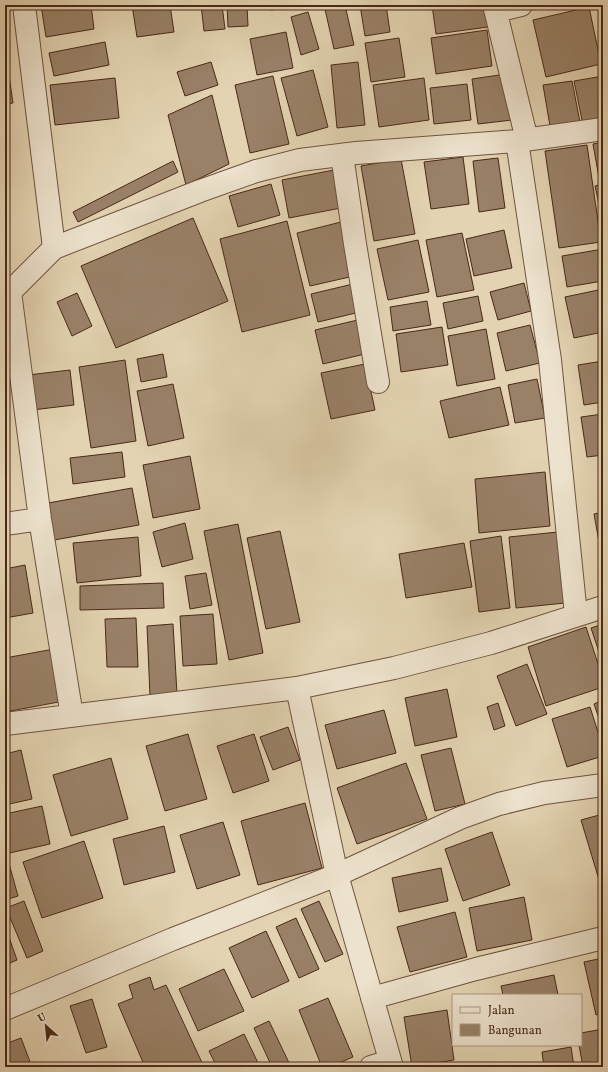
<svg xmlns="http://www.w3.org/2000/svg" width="608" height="1072" viewBox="0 0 608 1072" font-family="Vollkorn,serif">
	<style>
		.building { fill: #998168; stroke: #492917 }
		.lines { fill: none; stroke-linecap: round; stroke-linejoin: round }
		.street-casing { stroke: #70543e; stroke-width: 24 }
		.street { stroke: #ede2cd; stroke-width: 22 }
	</style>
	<rect width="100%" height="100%" fill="#e3d3b2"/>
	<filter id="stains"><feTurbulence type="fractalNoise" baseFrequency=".005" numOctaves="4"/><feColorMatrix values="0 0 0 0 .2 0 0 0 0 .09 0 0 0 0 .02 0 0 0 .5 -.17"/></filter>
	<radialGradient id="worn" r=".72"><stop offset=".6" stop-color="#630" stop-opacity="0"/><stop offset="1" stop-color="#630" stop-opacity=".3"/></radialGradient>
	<!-- building -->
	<path class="building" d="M41,5H91L94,29L46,37Z
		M132,5H170L174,32L137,37Z
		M201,5H222L225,29L204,31Z
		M227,5H247L248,26L228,27Z
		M271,5H306L271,10Z
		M324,5H345L354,45L334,49Z
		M360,5H386L390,32L365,36Z
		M432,5H485L488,27L436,34Z
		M589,7L601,64L546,77L533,20Z
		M308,12L319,49L301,55L291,17Z
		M487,30L492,66L436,74L431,38Z
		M286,32L293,68L257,75L250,39Z
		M399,38L405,77L371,82L365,43Z
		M105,42L109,65L54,76L49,53Z
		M211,62L218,85L185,96L177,72Z
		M358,62L365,125L337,128L331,65Z
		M5,69H8L13,103L5,104Z
		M313,70L328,127L297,136L281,78Z
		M506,74L512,120L478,124L472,79Z
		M273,76L289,144L250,153L235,85Z
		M603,76V120L583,125L574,81Z
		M115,78L119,118L55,125L50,85Z
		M424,78L429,120L379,127L373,85Z
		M572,81L580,122L550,126L543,85Z
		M467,84L471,120L434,124L430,88Z
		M212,95L229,164L186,185L168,115Z
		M603,142V177L599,178L593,144Z
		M587,145L601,242L559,248L545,151Z
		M463,157L469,204L431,209L424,162Z
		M498,158L505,208L479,212L473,161Z
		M401,159L415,234L374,241L361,166Z
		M173,161L178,172L78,222L73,212Z
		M334,170L341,208L289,218L282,180Z
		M271,184L280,215L238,227L229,196Z
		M603,184V223L595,186Z
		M193,218L228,301L116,348L81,266Z
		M287,221L310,315L242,332L220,239Z
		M341,222L354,276L310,286L297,233Z
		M504,230L512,268L474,276L466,239Z
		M462,233L474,290L437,297L426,240Z
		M418,240L429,292L388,300L377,249Z
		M603,249V281L567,287L562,256Z
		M524,283L531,311L498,320L490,292Z
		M353,284L360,312L318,322L311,294Z
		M603,289V332L574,338L565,297Z
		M77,293L92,326L72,336L57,302Z
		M478,296L483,321L448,329L443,303Z
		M427,301L431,325L393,331L390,307Z
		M362,319L369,353L323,364L315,330Z
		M530,325L540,363L506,371L497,333Z
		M442,327L448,365L401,372L396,334Z
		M486,329L495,379L457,386L448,336Z
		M163,354L167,377L141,382L137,359Z
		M125,360L136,441L91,448L79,367Z
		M603,361V402L584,405L578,365Z
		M365,364L375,410L331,419L321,373Z
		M70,370L74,405L32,410L28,375Z
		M537,379L545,418L515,423L508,385Z
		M173,384L184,438L148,446L137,391Z
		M500,387L509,425L449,438L440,401Z
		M603,414V455L587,457L581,417Z
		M122,452L125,477L73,484L70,458Z
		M190,456L200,509L153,518L143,465Z
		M545,472L550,526L479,533L475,479Z
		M132,488L139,525L54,540L48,503Z
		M603,512V564L594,514Z
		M185,523L193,559L162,567L153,532Z
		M238,524L263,653L229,660L204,531Z
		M280,531L300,622L266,629L247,538Z
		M558,532L565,603L516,608L509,537Z
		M501,536L510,608L479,612L470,541Z
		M138,537L141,576L77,583L73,543Z
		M464,543L472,587L406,598L399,554Z
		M25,565L33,613L5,618V569Z
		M206,573L212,605L190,609L185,576Z
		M163,583L164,608L80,610V586Z
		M213,614L217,664L183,666L180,616Z
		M136,618L138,667H107L105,619Z
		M173,624L177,694L150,696L147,626Z
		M603,624V664L591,628Z
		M586,627L603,679V687L546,706L528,647Z
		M54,649L64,701L5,712V658Z
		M527,664L547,714L516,726L497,676Z
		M447,689L457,737L415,746L405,698Z
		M603,700V730L594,704Z
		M498,703L505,726L494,730L487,707Z
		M590,707L603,748V756L567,767L552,719Z
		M384,710L396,753L337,769L325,725Z
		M288,727L300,760L273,770L260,737Z
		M188,734L207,799L165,811L146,746Z
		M254,734L269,781L233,793L217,746Z
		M451,748L465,804L435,811L421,755Z
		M21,750L32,799L5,805V754Z
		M111,758L128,819L71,836L53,775Z
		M406,763L427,819L357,844L337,788Z
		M305,803L322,868L258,885L241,821Z
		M42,806L50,844L5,854V814Z
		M603,814V893L581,820Z
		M223,822L240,875L197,889L180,835Z
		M164,826L175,872L124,885L113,839Z
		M492,832L510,885L463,901L445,849Z
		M84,841L103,898L42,918L23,862Z
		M8,860L18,896L5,900V861Z
		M441,868L448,901L399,912L392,878Z
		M524,897L532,940L477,951L469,908Z
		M24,901L43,951L27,958L6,908Z
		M319,901L343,954L325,962L301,909Z
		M455,912L467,957L410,972L397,927Z
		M296,918L319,969L299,978L276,927Z
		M5,926L17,960L5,965Z
		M266,931L289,981L252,998L229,948Z
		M603,958V1013L596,1015L584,962Z
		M224,969L244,1011L198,1031L179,989Z
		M554,975L558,995H503L501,986Z
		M150,977L154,990L166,985L204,1067H145L118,1004L133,998L129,985Z
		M328,998L353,1057L330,1067H322L299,1010Z
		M92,999L107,1047L86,1053L70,1006Z
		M447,1010L454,1060L412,1067L404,1017Z
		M269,1021L291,1067H272L254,1028Z
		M603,1029V1067H583L579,1045H581V1033Z
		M244,1034L260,1067H217L209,1051Z
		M21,1038L32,1067H5V1044Z
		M571,1047L574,1067H544L542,1052Z"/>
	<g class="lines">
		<defs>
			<path id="street" d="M24,5L54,248
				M494,5L527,140
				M496,11L521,5
				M517,141L550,360L576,615
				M342,155L355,244L378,382
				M10,292L40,519L72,716
				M5,293L10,292L54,248L200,191L256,171L300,160L356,153L517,141L603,129
				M5,524L40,519
				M297,688L337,875L392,1067
				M5,724L297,688L394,668L491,643L603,607
				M372,998L476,969L603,938
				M5,1009L173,939L337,875L460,818L499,804L544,793L603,785
				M371,1067L390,1061"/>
		</defs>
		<!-- street casing -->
		<use href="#street" class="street-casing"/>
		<!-- street -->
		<use href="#street" class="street"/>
	</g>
	<!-- margin -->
	<rect width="608" height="1072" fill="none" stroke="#e3d3b2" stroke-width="20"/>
	<rect x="6" y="6" width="596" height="1060" fill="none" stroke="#492917" stroke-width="2"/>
	<rect x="10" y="10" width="588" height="1052" fill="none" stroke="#492917"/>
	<!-- legend -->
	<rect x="452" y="994" width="130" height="52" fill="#ede2cd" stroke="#ab9884"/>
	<rect x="460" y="1007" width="20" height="6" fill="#ede2cd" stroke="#ab9884"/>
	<text x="488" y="1014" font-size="12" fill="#492917">Jalan</text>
	<rect x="460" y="1024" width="20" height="12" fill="#998168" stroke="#ab9884"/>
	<text x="488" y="1034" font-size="12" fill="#492917">Bangunan</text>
	<!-- north arrow -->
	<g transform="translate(46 1026) rotate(333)" stroke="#ede2cd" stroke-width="3" paint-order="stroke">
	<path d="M0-3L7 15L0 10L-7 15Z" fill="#492917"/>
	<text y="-6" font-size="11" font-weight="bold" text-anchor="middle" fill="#492917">U</text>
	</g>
	<rect width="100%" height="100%" filter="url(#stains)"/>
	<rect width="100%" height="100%" fill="url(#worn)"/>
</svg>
